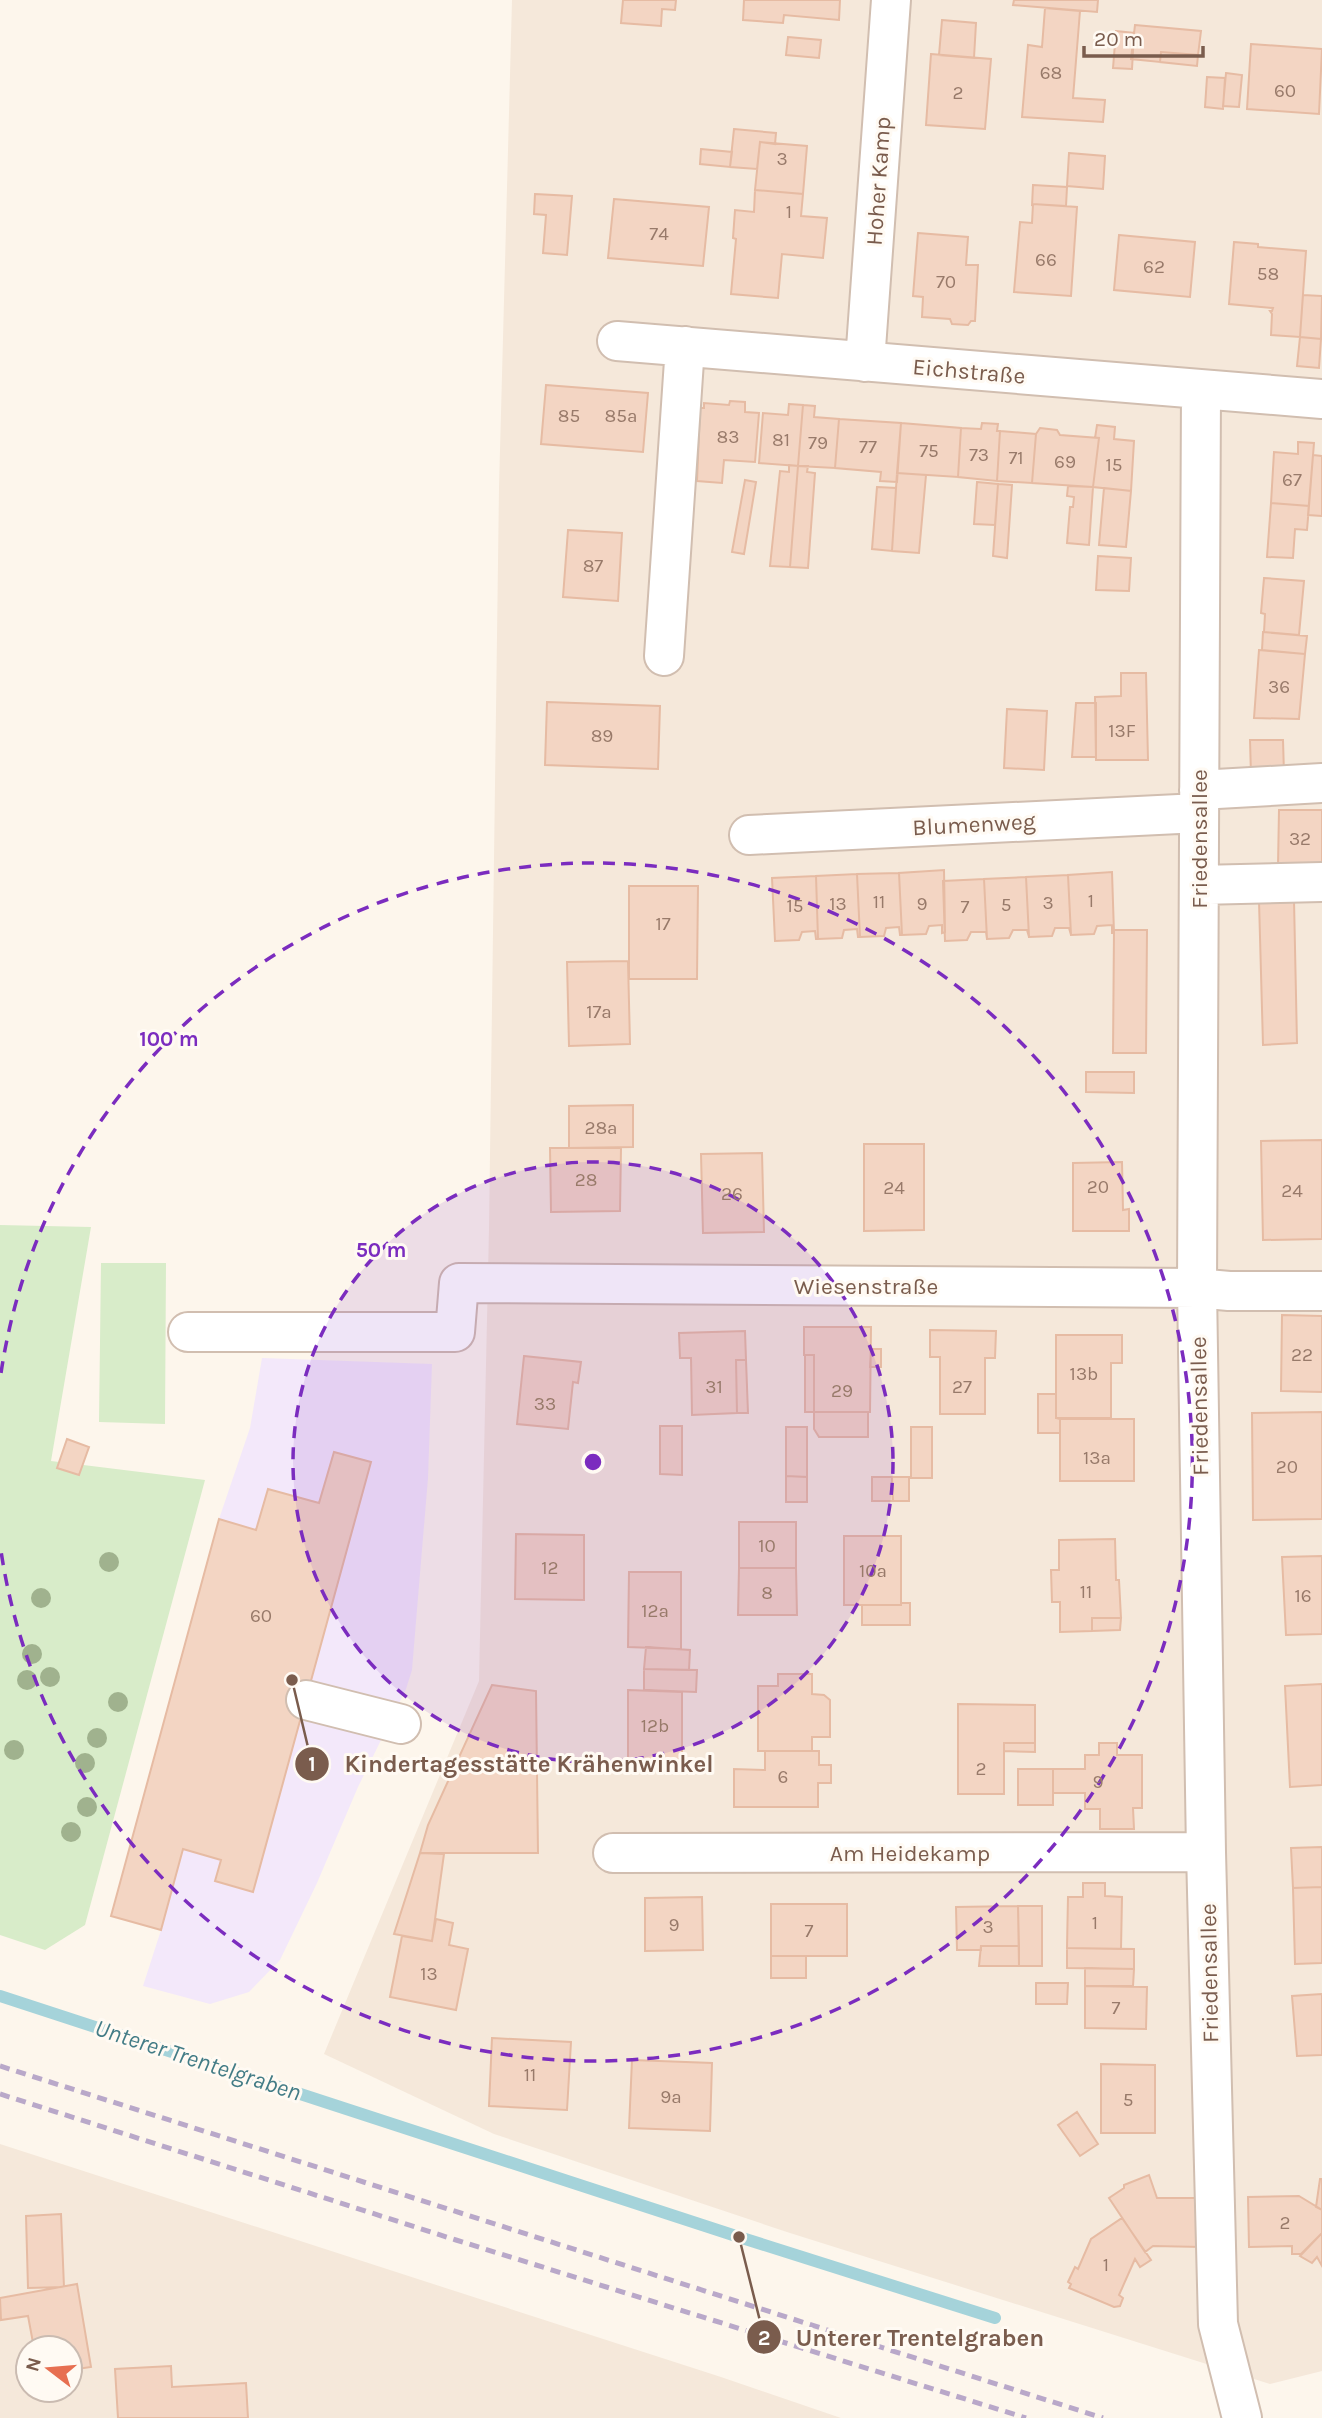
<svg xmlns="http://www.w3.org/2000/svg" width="1322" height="2418" viewBox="0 0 1322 2418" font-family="Karla,sans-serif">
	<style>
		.residential { fill: #f5e8da; fill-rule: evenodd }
		.education { fill: #f3e8fa }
		.green { fill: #d8ecc9 }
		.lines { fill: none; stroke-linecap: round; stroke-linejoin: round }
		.stream { stroke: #a5d3da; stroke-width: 12 }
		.building { fill: #f3d5c3; stroke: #e6bba3; stroke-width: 2 }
		.minor-casing { stroke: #d1beb0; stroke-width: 42 }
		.minor { stroke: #fff; stroke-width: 38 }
		.rail { stroke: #b9a8c9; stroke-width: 5; stroke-dasharray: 10 7; stroke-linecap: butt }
		.tree { fill: #a0b28e }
		.ring { fill: none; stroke: #7b2cbf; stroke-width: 3.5; stroke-dasharray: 12 9 }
		.labels { text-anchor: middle; stroke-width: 6; stroke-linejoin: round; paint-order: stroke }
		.number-label { font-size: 19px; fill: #987a6a }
		.street-label { font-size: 23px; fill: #7a5c4d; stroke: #fffaf3 }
		.water-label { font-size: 24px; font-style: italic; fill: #437c86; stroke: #fffaf3 }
		.centre { fill: #7b2cbf; stroke: #fffaf3; stroke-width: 3.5 }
		.ring-label { font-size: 21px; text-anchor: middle; font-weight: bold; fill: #7b2cbf; stroke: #fffaf3; stroke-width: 6; stroke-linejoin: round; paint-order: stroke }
		.leader { fill: none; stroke: #7a5c4d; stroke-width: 2.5 }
		.callout-dot { fill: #7a5c4d; stroke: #fffaf3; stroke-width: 2.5 }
		.mark-label { font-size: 21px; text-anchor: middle; font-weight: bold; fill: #fff }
		.callout-label { font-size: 24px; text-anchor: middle; font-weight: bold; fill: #7a5c4d; stroke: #fffaf3; stroke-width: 6; stroke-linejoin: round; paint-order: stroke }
	</style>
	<rect width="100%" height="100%" fill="#fdf6ec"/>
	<!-- residential -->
	<path class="residential" d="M512,0H1322V2371L1270,2384L790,2233L494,2134L324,2054L479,1681L489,1229L499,488Z
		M0,2144L721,2377L841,2418H0ZM28,2348H70V2390H28Z"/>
	<!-- education -->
	<path class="education" d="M262,1358L432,1364L428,1478L412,1670L406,1689L358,1787L317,1883L280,1960L249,1992L210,2004L143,1986L161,1930L111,1916L219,1519L250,1428Z"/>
	<!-- green -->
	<path class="green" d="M0,1225L91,1227L51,1461L205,1480L85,1925L45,1950L0,1935Z
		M101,1263H166L165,1424L99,1422Z"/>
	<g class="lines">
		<!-- stream -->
		<path class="stream" d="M0,1996L739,2237L995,2318"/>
	</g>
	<!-- building -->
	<path class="building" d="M623,0H676L675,10L662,9L661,26L621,23Z
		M744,0H840L839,20L784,15L783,23L743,20Z
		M1014,0H1098L1097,12L1013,5Z
		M1045,8L1080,11L1073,98L1105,100L1103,122L1022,117L1028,45L1042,47Z
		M942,20L976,23L974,58L939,55Z
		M1135,25L1201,31L1198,55L1161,52L1160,62L1131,59Z
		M1116,31L1134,33L1132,69L1113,68Z
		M788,37L821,40L819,58L786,55Z
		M1251,44L1322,49L1319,114L1247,109Z
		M1161,52L1198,55L1197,66L1160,62Z
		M931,54L991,59L985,129L926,125Z
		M1226,73L1242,75L1239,107L1223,106Z
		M1207,77L1225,78L1223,109L1205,107Z
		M734,129L776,133L775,144L760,142L757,169L730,167Z
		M760,142L807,146L803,194L755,190Z
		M701,149L732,152L730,167L700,164Z
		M1069,153L1105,156L1103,189L1067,186Z
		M1033,185L1067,187L1066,206L1033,204L1032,206Z
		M755,190L803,194L801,216L827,218L823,258L782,254L778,298L731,294L736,239L733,238L735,210L754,212Z
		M535,194L572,196L567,255L543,253L546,215L534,214Z
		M614,199L709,207L703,266L608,258Z
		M1033,204L1077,207L1071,296L1014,292L1020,222L1032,223Z
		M918,233L968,237L966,265H978L975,321H971L968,325L952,324L950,319L922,317L923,297L913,296Z
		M1119,235L1195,242L1190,297L1114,290Z
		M1234,242L1258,244V247L1306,251L1300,337L1271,335L1272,314L1270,311H1272L1273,308L1229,304Z
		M1303,295L1322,296L1321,339L1300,337Z
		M1300,337L1321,339L1319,368L1297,366Z
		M546,385L648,393L643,452L541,444Z
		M730,401L745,402V412L759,413L755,462L724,460L722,483L697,481L700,408H704V403L729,405Z
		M789,404L803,405L798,466L759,463L763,413L788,415Z
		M803,405L815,406L814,417L839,419L835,468L798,466Z
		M839,419L901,423L897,482L880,481L881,472L835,468Z
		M901,423L961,428L958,477L897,473Z
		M982,423L998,424L997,431H1000L997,481L958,477L961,428L981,429Z
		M1097,425L1115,427L1114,439L1134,441L1131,491L1093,487L1099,438H1095Z
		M1040,428L1057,430L1060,435L1099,438L1093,487L1032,483L1036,434Z
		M1000,431L1036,434L1032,483L997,481Z
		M1298,442L1314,443L1309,506L1271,503L1274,452L1298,454Z
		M1313,455L1322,456V516L1308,515Z
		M789,465L798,466L790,567L770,566L780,471L789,472Z
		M798,466H808L807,472L815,473L808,568L790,567Z
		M897,473L926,475L919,553L892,551Z
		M745,480L756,482L744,554L732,552Z
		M977,482L998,484L995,525L974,524Z
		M998,484L1012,485L1007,558L993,556Z
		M1068,486L1093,487L1089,545L1067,543L1070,507H1073L1074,497L1067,496Z
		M877,487L896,488L892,551L872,549Z
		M1104,488L1131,491L1126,547L1099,545Z
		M1271,503L1309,506L1307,530L1295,529L1293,558L1267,557Z
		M568,530L622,533L618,601L563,597Z
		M1098,556L1131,558L1129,591L1096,590Z
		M1264,578L1304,581L1299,635L1264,632L1265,614L1261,613Z
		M1263,632L1307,636L1305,654L1262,650Z
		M1259,650L1305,654L1299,719L1254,718Z
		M1121,673H1146L1148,760H1096L1095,697L1121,696Z
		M547,702L660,706L658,769L545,765Z
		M1076,703H1096V757H1072Z
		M1007,709L1047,711L1044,770L1004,768Z
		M1250,740H1283L1284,774L1251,775Z
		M1279,810H1322V866H1278Z
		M944,870L945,932L942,933V925L929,926L926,934L902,935L899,873Z
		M1112,872L1114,933H1112V925L1097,926L1094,934L1071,935L1068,875Z
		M899,873L902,935H900L899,927L886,928L884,936L860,937L857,874Z
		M857,874L860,937H858L857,929L844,930L842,938L818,939L816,876Z
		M1068,875L1071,935L1069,928H1055L1052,936L1029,937L1026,877Z
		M816,876L818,939H816L815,931L802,932L799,940L775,941L772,878Z
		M1026,877L1029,937L1027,930H1013L1009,938L987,939L984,879Z
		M984,879L987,939L986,932H971L967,940L945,941L943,881Z
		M629,886H698L697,979H629Z
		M1294,900L1297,1043L1263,1045L1259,901Z
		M1114,930H1147L1146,1053H1113Z
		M628,961L630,1044L569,1046L567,962Z
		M1086,1072H1134V1093L1086,1092Z
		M633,1105V1147L569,1148V1106Z
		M1322,1140V1239L1263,1240L1261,1141Z
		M864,1144H924V1230L864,1231Z
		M550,1148H621L620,1211L551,1212Z
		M762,1153L764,1232L703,1233L701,1154Z
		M1122,1162L1123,1210L1129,1209V1231H1073V1163Z
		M1282,1315L1322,1316V1392L1281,1391Z
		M804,1327H871L870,1412H814V1355H804Z
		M930,1330L996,1331L995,1358H985V1414H940V1357H930Z
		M745,1331L746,1360H736L737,1413L692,1415L691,1358H680L679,1333Z
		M1056,1335H1122V1363H1111V1418H1056Z
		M871,1349H881V1367H870Z
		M805,1355H814V1412H805Z
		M524,1356L581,1362L578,1383L573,1382L568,1429L517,1424Z
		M736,1360H746L748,1413H737Z
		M1038,1394H1056V1418L1060,1419V1433H1038Z
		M814,1412H868V1437H819L814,1429Z
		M1322,1412V1519L1253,1520L1252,1413Z
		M1060,1419H1134V1481H1060Z
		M660,1426H682V1475L660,1474Z
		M786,1427H807V1477L786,1476Z
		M911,1427H932V1478H911Z
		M67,1439L89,1447L79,1475L57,1468Z
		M334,1452L371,1462L253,1892L215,1881L221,1860L183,1849L161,1930L111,1916L219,1519L256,1530L268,1489L319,1503Z
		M786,1476L807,1477V1502H786Z
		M872,1477H892L893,1501H872Z
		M892,1477H909V1501H893Z
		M739,1522H796V1568H739Z
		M516,1534L584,1535V1600L515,1599Z
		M844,1536H901V1605H844Z
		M1115,1539L1116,1580H1119L1121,1618H1092V1631L1060,1632V1602H1052L1051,1570H1059V1540Z
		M1322,1556V1634L1286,1635L1282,1557Z
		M739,1568H796L797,1615H738Z
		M629,1572H681V1649L628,1647Z
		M901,1603H910V1625H862V1605H901Z
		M1092,1618H1121L1120,1630L1092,1631Z
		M646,1647L690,1650L689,1670L644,1669Z
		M644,1669L697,1670L696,1692L644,1690Z
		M778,1674H812V1694L824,1695L830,1700V1737H812V1751H758V1686H778Z
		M1322,1684V1785L1290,1787L1285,1686Z
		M492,1685L536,1691L538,1853H420L428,1825Z
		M628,1690L682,1692V1759H628Z
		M958,1704L1035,1705V1743H1004V1794H958Z
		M1004,1743H1035V1752L1004,1751Z
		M1099,1743H1117V1755H1142V1808H1133L1134,1829H1100V1809H1085V1793H1053V1769H1085V1755H1099Z
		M765,1751H819V1765H831V1783H818V1807H734V1769L765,1770Z
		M1018,1769H1053V1805H1018Z
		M1322,1847V1887L1293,1888L1291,1848Z
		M420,1853L444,1854L432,1941L394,1934Z
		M1083,1883H1105V1896L1122,1897L1121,1949L1067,1948L1068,1897H1083Z
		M1322,1887V1963L1295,1964L1293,1888Z
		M702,1897L703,1950L645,1951V1898Z
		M771,1904H847V1956H771Z
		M1018,1906L1019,1946H981V1950H957L956,1907Z
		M1018,1906H1042V1966H1019Z
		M436,1919L453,1923L449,1945L468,1949L456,2010L390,1997L402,1936L432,1941Z
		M981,1946H1019V1966H979Z
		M1067,1948L1134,1949V1969L1067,1968Z
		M771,1956H806V1978H771Z
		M1085,1968L1134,1969L1133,1986H1085Z
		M1036,1983H1068L1067,2004H1036Z
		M1085,1986L1147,1987L1146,2029L1085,2028Z
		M1322,1994V2055L1297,2056L1292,1996Z
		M492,2038L571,2042L567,2110L489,2106Z
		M632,2060L712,2063L710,2131L629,2128Z
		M1101,2064L1155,2065V2133H1101Z
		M1077,2112L1098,2144L1080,2156L1058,2125Z
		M1149,2175L1157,2198H1200L1202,2247L1153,2246L1145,2252L1109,2198L1124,2188V2185Z
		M1320,2179H1322V2210L1316,2207Z
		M1299,2196L1322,2210V2233L1301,2254H1292V2246L1249,2247L1248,2197Z
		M61,2214L64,2287L28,2288L26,2216Z
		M1122,2218L1151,2260L1140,2267L1135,2259L1119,2295L1123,2298L1120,2306L1114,2307L1069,2288L1071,2284L1068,2282L1075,2267L1078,2269L1091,2239Z
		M1322,2233V2266L1317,2257L1312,2263L1300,2256Z
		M77,2284L91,2367L70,2370V2348H34L28,2316L1,2320L0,2298Z
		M171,2366L172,2387L246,2383L248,2418H118L115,2369Z"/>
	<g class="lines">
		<defs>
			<path id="minor" d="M617,341L1322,399
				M865,362L891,0
				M1201,390L1197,1288L1206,1852L1218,2324L1242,2418
				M664,656L685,346
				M1199,790L1322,783
				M749,835L1199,813
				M1199,885L1322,882
				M188,1332H455L459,1283L1197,1288L1229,1291H1322
				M306,1700L401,1724
				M613,1853L1206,1852"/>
		</defs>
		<!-- minor casing -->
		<use href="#minor" class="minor-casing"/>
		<!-- minor -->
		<use href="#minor" class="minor"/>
		<!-- rail -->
		<path class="rail" d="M0,2066L1103,2418
			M0,2094L456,2240L1026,2418"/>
	</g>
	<!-- trees -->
	<g class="tree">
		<circle cx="109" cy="1562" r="10"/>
		<circle cx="41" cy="1598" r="10"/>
		<circle cx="32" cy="1654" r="10"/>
		<circle cx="50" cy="1677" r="10"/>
		<circle cx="27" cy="1680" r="10"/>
		<circle cx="118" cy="1702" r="10"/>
		<circle cx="97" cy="1738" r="10"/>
		<circle cx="14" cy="1750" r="10"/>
		<circle cx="85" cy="1763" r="10"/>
		<circle cx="87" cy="1807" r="10"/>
		<circle cx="71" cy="1832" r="10"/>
	</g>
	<!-- distance rings -->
	<circle cx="593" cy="1462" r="300" fill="#7b2cbf" fill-opacity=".12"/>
	<g class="ring">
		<circle cx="593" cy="1462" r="300"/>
		<path d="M1 1373A599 599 0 1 1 1 1551"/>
	</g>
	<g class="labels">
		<!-- number labels -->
		<g class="number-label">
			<text x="1051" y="79">68</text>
			<text x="1285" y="97">60</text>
			<text x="958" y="99">2</text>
			<text x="782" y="165">3</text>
			<text x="789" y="218">1</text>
			<text x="659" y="240">74</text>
			<text x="1046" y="266">66</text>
			<text x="1154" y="273">62</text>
			<text x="1268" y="280">58</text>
			<text x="946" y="288">70</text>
			<text x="569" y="422">85</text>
			<text x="621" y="422">85a</text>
			<text x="728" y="443">83</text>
			<text x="781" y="446">81</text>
			<text x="818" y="449">79</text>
			<text x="868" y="453">77</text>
			<text x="929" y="457">75</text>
			<text x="979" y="461">73</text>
			<text x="1016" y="464">71</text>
			<text x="1065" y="468">69</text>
			<text x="1114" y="471">15</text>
			<text x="1292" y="486">67</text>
			<text x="593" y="572">87</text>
			<text x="1279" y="693">36</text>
			<text x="1122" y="737">13F</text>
			<text x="602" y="742">89</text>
			<text x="1300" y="845">32</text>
			<text x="1091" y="907">1</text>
			<text x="879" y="908">11</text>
			<text x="1048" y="909">3</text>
			<text x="838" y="910">13</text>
			<text x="922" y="910">9</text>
			<text x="1006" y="911">5</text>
			<text x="795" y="912">15</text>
			<text x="965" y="913">7</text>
			<text x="663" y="930">17</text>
			<text x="599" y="1018">17a</text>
			<text x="601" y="1134">28a</text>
			<text x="586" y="1186">28</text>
			<text x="1098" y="1193">20</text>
			<text x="894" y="1194">24</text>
			<text x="1292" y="1197">24</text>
			<text x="732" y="1200">26</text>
			<text x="1302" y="1361">22</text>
			<text x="1084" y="1380">13b</text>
			<text x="714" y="1393">31</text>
			<text x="962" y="1393">27</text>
			<text x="842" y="1397">29</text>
			<text x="545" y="1410">33</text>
			<text x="1097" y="1464">13a</text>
			<text x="1287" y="1473">20</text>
			<text x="767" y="1552">10</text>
			<text x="550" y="1574">12</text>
			<text x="873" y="1577">10a</text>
			<text x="1086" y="1598">11</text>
			<text x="767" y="1599">8</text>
			<text x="1303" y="1602">16</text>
			<text x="655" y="1617">12a</text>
			<text x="261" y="1622">60</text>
			<text x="655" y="1732">12b</text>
			<text x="981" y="1775">2</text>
			<text x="783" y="1783">6</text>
			<text x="1098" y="1788">9</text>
			<text x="1095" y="1929">1</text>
			<text x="674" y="1931">9</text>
			<text x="988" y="1933">3</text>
			<text x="809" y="1937">7</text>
			<text x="429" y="1980">13</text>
			<text x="1116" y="2014">7</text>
			<text x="530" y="2081">11</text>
			<text x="671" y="2103">9a</text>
			<text x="1128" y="2106">5</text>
			<text x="1285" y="2229">2</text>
			<text x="1106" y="2271">1</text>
		</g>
		<!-- street labels -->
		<g class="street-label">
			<text transform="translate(878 181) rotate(-86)" y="8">Hoher Kamp</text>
			<text transform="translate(969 371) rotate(5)" y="8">Eichstraße</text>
			<text transform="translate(974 824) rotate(-3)" y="8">Blumenweg</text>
			<text transform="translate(1199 839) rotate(-90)" y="8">Friedensallee</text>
			<text x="866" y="1294">Wiesenstraße</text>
			<text transform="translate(1199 1406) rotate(-91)" y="8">Friedensallee</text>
			<text x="910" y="1861">Am Heidekamp</text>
			<text transform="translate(1209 1973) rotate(-91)" y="8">Friedensallee</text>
		</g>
		<!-- water labels -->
		<g class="water-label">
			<text transform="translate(198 2060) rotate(18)" y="8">Unterer Trentelgraben</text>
		</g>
	</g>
	<circle cx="593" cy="1462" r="10" class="centre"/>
	<g class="ring-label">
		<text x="169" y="1046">100 m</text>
		<text x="381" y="1257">50 m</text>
	</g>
	<!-- callouts -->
	<path class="leader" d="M292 1680L312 1764M739 2237L764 2337"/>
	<g class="callout-dot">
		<circle cx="292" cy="1680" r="7"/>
		<circle cx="739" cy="2237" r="7"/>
		<circle cx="312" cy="1764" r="18"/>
		<circle cx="764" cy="2337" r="18"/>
	</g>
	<g class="mark-label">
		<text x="312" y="1771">1</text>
		<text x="764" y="2345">2</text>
	</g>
	<g class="callout-label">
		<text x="529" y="1772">Kindertagesstätte Krähenwinkel</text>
		<text x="920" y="2346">Unterer Trentelgraben</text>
	</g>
	<!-- north arrow -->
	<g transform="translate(49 2369) rotate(286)"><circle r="33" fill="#fffaf3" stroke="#cabbb1" stroke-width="2"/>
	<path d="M0-5L12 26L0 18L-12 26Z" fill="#e76f51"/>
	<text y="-10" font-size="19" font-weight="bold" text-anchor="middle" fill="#7a5c4d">N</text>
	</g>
	<!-- scale -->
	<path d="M1084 46v10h119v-10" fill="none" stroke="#7a5c4d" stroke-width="3.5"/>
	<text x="1094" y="46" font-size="21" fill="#7a5c4d" stroke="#fffaf3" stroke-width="5" paint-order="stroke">20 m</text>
</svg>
